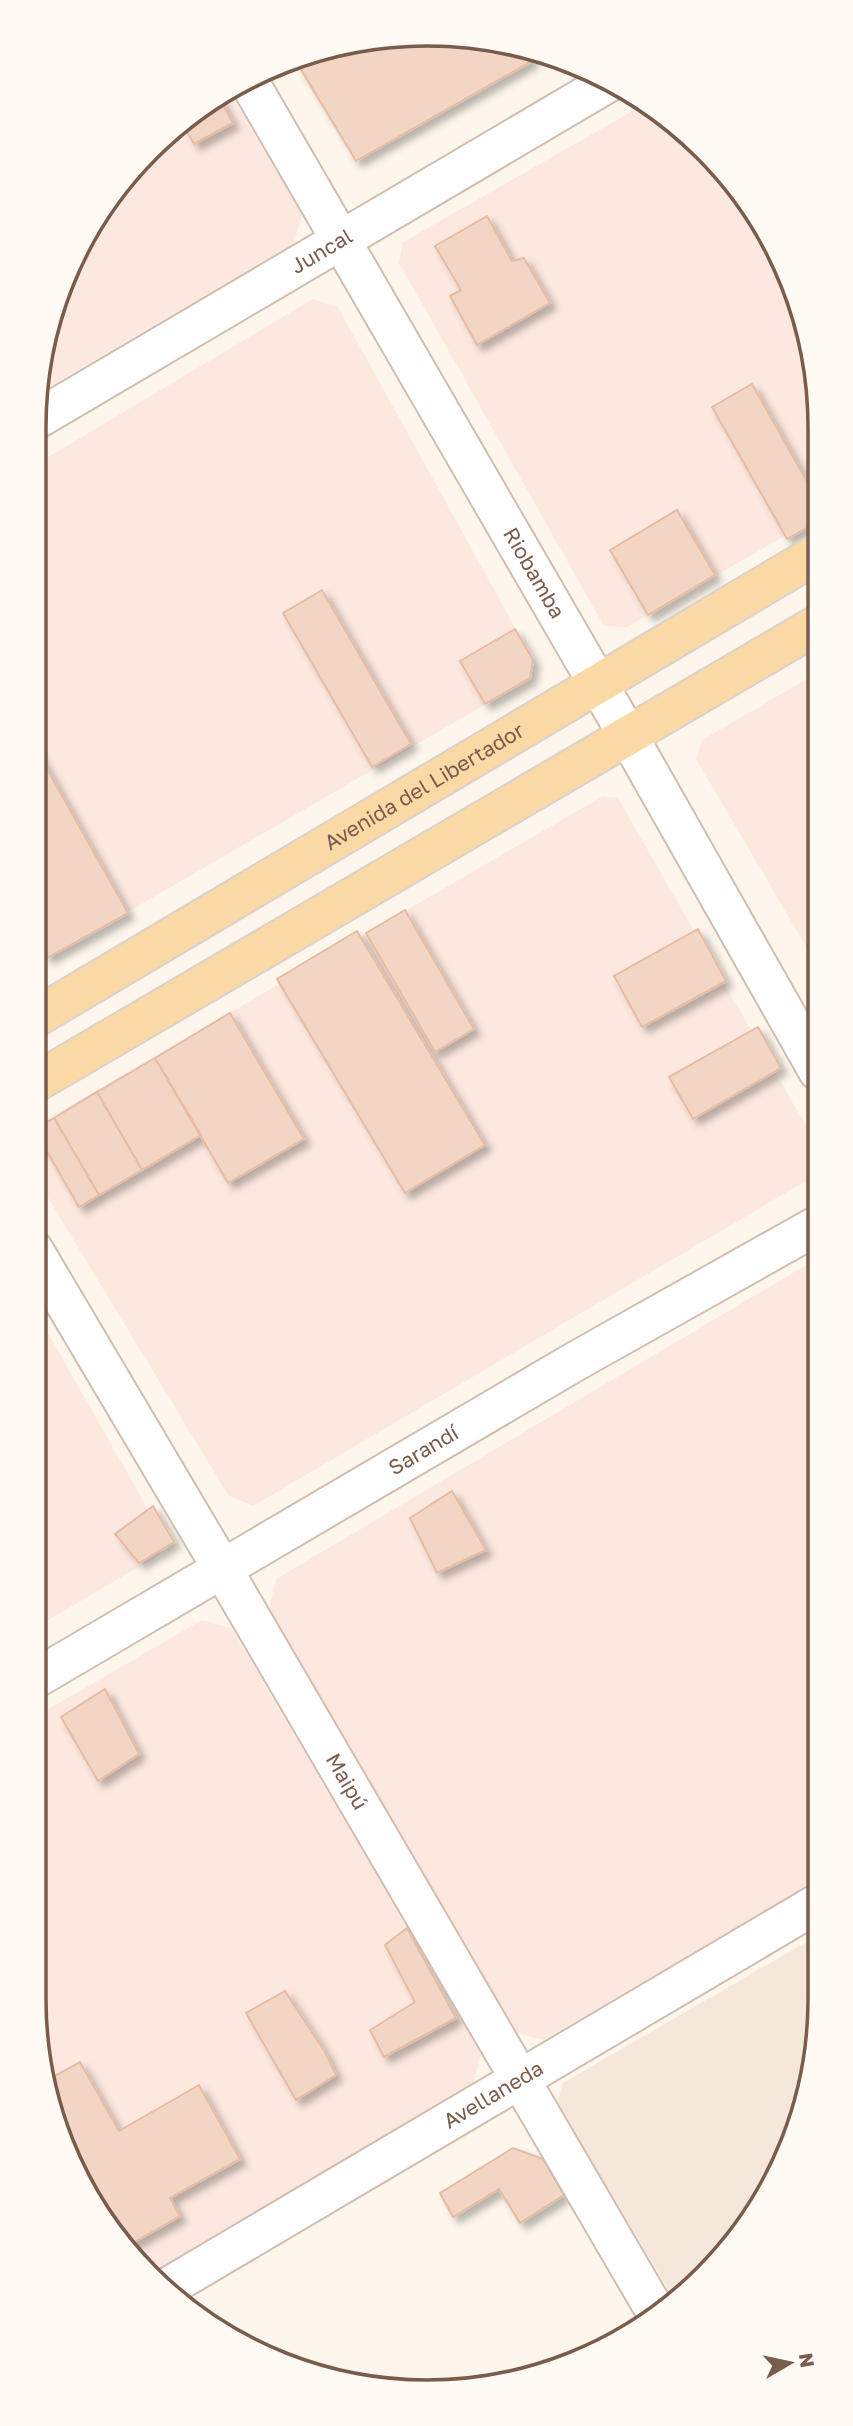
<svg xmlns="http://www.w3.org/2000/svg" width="853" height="2426" viewBox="0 0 853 2426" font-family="'Golos Text',sans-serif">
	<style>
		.residential { fill: #f5e8da }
		.commercial { fill: #fde8e0 }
		.building { fill: #f3d5c3; stroke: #e6bba3; stroke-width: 2; filter: url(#shadow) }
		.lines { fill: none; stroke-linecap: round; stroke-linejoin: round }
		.minor-casing { stroke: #d1beb0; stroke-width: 42 }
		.major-casing { stroke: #dad1cd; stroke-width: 42 }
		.minor { stroke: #fff; stroke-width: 38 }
		.major { stroke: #fbd9a5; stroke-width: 38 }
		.labels { text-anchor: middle; stroke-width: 5; stroke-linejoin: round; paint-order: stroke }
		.street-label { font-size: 21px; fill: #7a5c4d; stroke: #fffaf3 }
		.rim { fill: none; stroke: #7a5c4d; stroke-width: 3.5 }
	</style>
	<defs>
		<filter id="shadow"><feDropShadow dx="6" dy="6" stdDeviation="3.5" flood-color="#0004"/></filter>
	</defs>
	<rect width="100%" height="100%" fill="#fdf6ec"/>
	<!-- residential -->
	<path class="residential" d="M820,1934V2000L806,2101L753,2218L674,2298L557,2105L563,2083Z"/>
	<!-- commercial -->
	<path class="commercial" d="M227,88L302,214L294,243L38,393L47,325L114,187Z
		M645,104L722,167L779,253L816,375L817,517L627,627L604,626L399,263L403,242Z
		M313,299L338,307L533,660L529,679L33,967V466Z
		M817,673L818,967L696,759L702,740Z
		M603,796L618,798L818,1147V1159L811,1178L253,1506L228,1495L33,1173V1127Z
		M818,1258L819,1880L543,2040L513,2032L269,1610L276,1579Z
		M33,1307L161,1532L159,1555L33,1629Z
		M202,1620L231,1628L482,2052L472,2088L152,2275L131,2259L63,2150L33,2000V1718Z"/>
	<!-- building -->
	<path class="building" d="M375,37H385L387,40L391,38L525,46L532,61L356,161L297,63Z
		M218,96L233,123L194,144L184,126Z
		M487,216L512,261L524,258L550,303L477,345L450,296L461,290L435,246Z
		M752,384L817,499V522L787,539L712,407Z
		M677,510L715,575L648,615L610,550Z
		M322,590L411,744L372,767L283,613Z
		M515,629L533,660L530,678L485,704L460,661Z
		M33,744L128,913L47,958L33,934Z
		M405,910L474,1029L435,1052L366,933Z
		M698,929L726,981L642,1027L614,976Z
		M357,931L485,1145L405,1193L277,979Z
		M230,1013L304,1139L228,1183L155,1058Z
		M758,1027L781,1068L693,1119L669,1077Z
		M155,1058L201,1135L142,1170L97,1092Z
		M97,1092L142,1170L99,1195L54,1118Z
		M54,1118L99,1195L79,1207L34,1129Z
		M452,1491L486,1550L437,1573L410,1518Z
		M153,1506L174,1542L139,1563L115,1534Z
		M105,1689L139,1754L98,1781L61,1717Z
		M407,1928L456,2018L384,2057L370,2030L415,2002L385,1945Z
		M285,1991L325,2052L336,2075L296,2100L246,2013Z
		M80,2062L119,2131L199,2085L240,2159L170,2198L180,2216L124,2248L63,2150L49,2079Z
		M513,2148L543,2159L564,2195L520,2223L499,2189L453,2217L440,2193Z"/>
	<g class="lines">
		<defs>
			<g id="minor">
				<path id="s1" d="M248,80L627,734L818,1071"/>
				<path id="s2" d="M34,421L611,81"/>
				<path id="s3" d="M33,1249L223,1570L657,2314"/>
				<path id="s4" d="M33,1680L576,1361L818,1225"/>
				<path id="s5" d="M168,2287L820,1902"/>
			</g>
			<g id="major">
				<path id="s6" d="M33,1019L817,554"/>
				<path d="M33,1084L817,625"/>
			</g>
		</defs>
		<!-- minor casing -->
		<use href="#minor" class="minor-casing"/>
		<!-- major casing -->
		<use href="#major" class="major-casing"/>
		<!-- minor -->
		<use href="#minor" class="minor"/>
		<!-- major -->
		<use href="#major" class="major"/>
	</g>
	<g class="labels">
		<!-- street labels -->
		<g class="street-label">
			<text dy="7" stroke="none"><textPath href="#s2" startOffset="334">Juncal</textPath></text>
			<text dy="7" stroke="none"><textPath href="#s1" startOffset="570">Riobamba</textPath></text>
			<text dy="7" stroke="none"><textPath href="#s6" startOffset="455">Avenida del Libertador</textPath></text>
			<text dy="7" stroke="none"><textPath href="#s4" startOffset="453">Sarandí</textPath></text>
			<text dy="7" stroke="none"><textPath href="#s3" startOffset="618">Maipú</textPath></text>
			<text dy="7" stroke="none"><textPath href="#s5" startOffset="378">Avellaneda</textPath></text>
		</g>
	</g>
	<!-- crop -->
	<path d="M0 0H853V2426H0ZM427 46H427A381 381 0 0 1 808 427V1999A381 381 0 0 1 427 2380H427A381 381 0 0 1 46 1999V427A381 381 0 0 1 427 46Z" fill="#fffaf3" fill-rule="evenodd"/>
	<path class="rim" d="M427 46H427A381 381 0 0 1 808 427V1999A381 381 0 0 1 427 2380H427A381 381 0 0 1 46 1999V427A381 381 0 0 1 427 46Z"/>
	<!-- north arrow -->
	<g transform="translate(790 2363) rotate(81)" stroke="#fffaf3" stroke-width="5" paint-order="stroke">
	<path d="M0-5L12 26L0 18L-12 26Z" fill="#7a5c4d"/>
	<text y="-10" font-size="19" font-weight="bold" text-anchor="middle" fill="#7a5c4d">N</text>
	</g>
</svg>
